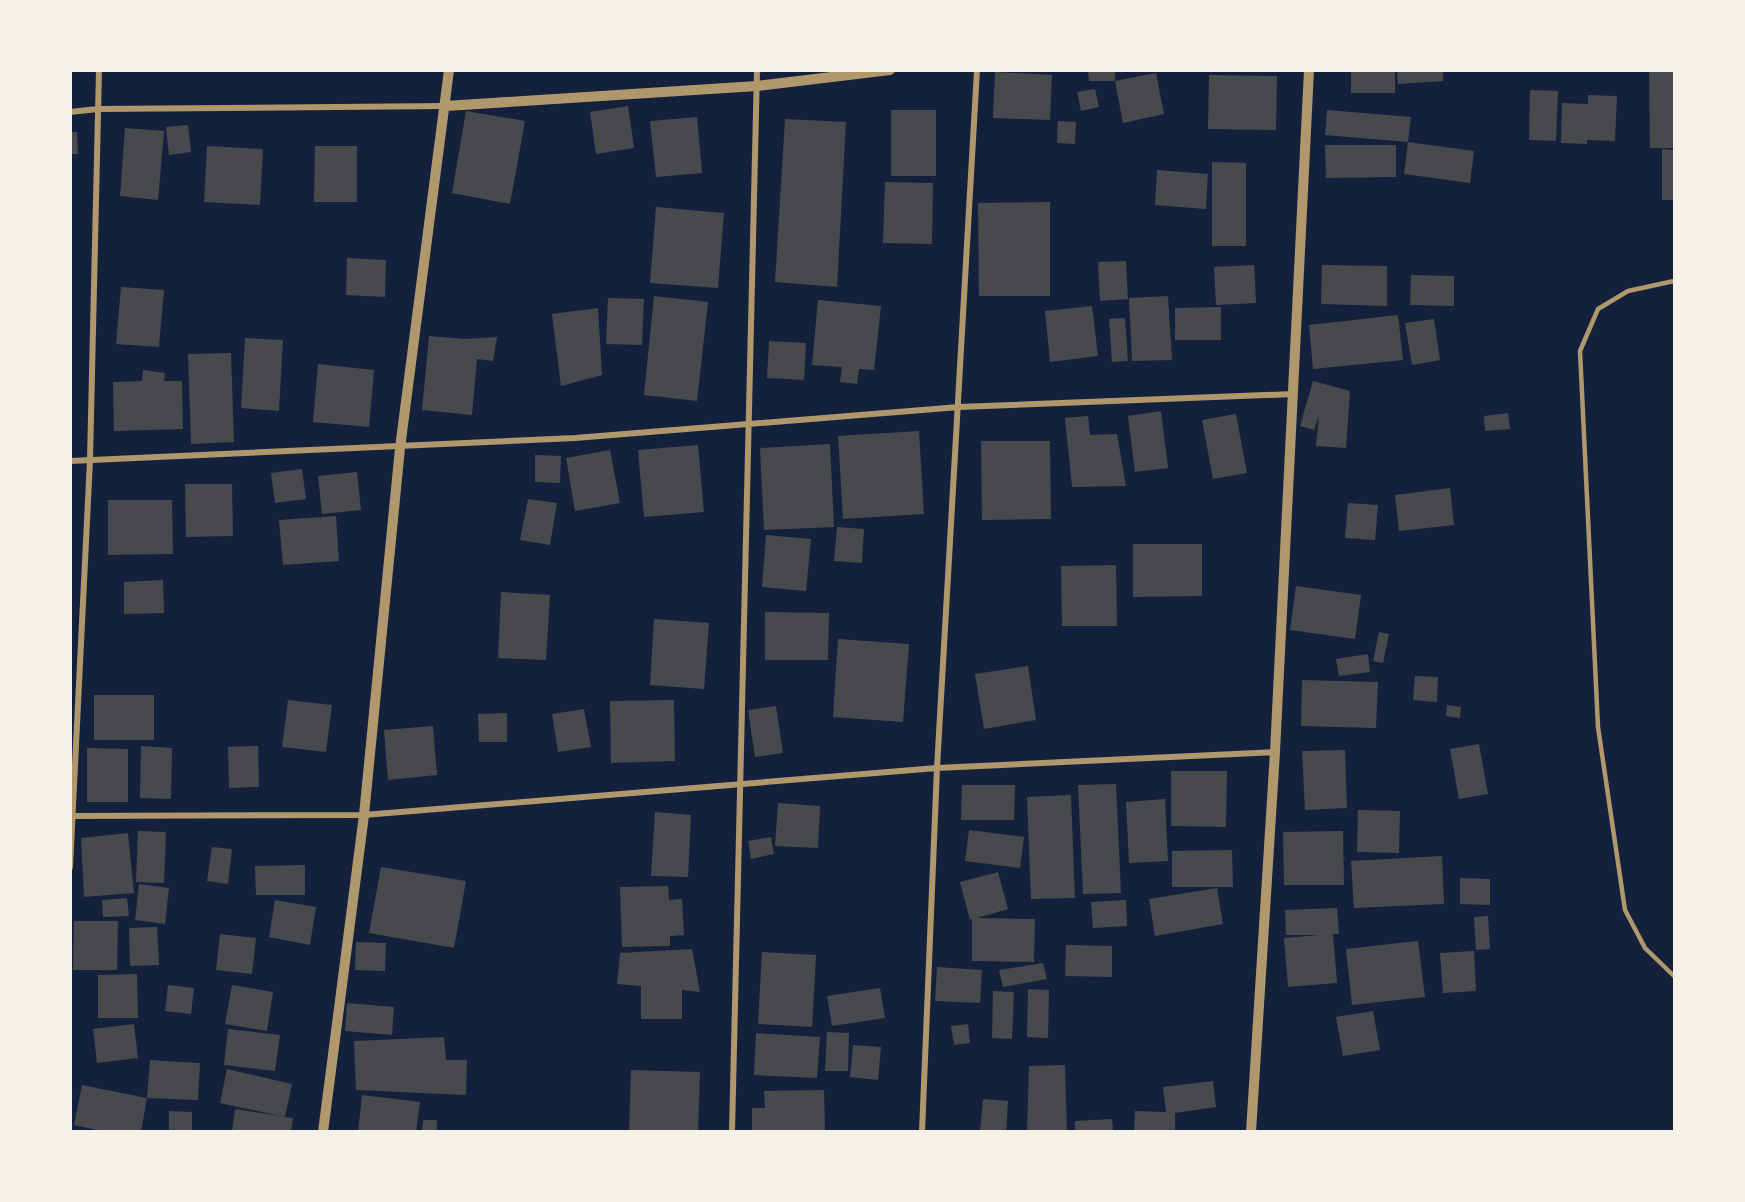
<svg xmlns="http://www.w3.org/2000/svg" width="1745" height="1202" viewBox="0 0 1745 1202" font-family="'Fira Sans',sans-serif">
	<style>
		.building { fill: #48494c }
		.lines { fill: none; stroke-linecap: round; stroke-linejoin: round }
		.service { stroke: #b1986c; stroke-width: 4.5 }
		.minor { stroke: #b1986c; stroke-width: 6 }
		.tertiary { stroke: #b1986c; stroke-width: 10 }
	</style>
	<rect width="100%" height="100%" fill="#14213d"/>
	<!-- building -->
	<path class="building" d="M1088,70H1115V81H1089Z
		M1351,70H1395V93H1351Z
		M1397,70H1443V81L1398,84Z
		M1649,70H1674V148H1650Z
		M995,72L1052,75L1050,120L993,118Z
		M1156,73L1164,114L1123,123L1115,81Z
		M1209,75L1277,76L1276,130L1208,129Z
		M1095,89L1099,107L1081,111L1077,92Z
		M1530,90L1558,91L1556,141L1529,140Z
		M1588,95L1617,96L1615,141L1587,140V144L1561,143L1562,103L1588,104Z
		M628,106L634,148L596,154L590,112Z
		M891,110H936V176H891Z
		M1327,110L1411,117L1408,142L1325,135Z
		M466,111L525,121L510,204L452,193Z
		M697,117L702,173L656,177L650,121Z
		M785,119L846,122L837,287L775,282Z
		M1058,121L1076,122L1075,144L1057,143Z
		M188,125L191,152L169,155L166,127Z
		M125,128L164,131L158,200L120,196Z
		M70,132H77L78,154H70Z
		M1408,142L1474,151L1470,183L1404,174Z
		M1325,145H1396V177L1326,178Z
		M207,146L263,149L260,205L204,202Z
		M315,146H357V202H314Z
		M1662,149L1674,150V200H1662Z
		M1212,162L1246,163V246H1212Z
		M1157,170L1208,174L1206,209L1155,205Z
		M885,182L933,183L932,244L883,243Z
		M1050,202V296H979L978,203Z
		M656,207L724,213L718,288L650,283Z
		M347,258L386,260L385,297L346,295Z
		M1126,261L1128,299L1100,301L1098,262Z
		M1254,265L1256,303L1216,305L1214,267Z
		M1322,265L1387,266V306L1321,304Z
		M1411,275L1454,276V306L1410,305Z
		M121,287L164,290L159,347L116,344Z
		M654,296L708,302L697,401L644,395Z
		M1168,296L1172,360L1132,361L1129,298Z
		M608,298L644,299L642,345L606,344Z
		M818,300L881,306L874,370L859,369L857,384L840,382L842,367L812,365Z
		M1092,306L1098,356L1050,362L1045,311Z
		M1221,307V340H1175V308Z
		M598,308L602,375L561,386L552,314Z
		M1398,315L1403,360L1313,369L1309,325Z
		M1125,318L1128,361L1112,362L1109,319Z
		M1434,319L1440,360L1412,365L1405,323Z
		M429,336L464,339L497,337L493,361L477,359L472,415L422,410Z
		M245,338L283,340L279,411L241,408Z
		M769,341L806,343L804,380L767,378Z
		M231,353L234,442L191,444L188,354Z
		M318,364L374,370L369,427L313,422Z
		M143,370L165,373L164,381H182L183,429L114,431L113,382L142,381Z
		M1313,381L1350,391L1346,448L1316,446L1319,415L1314,430L1300,426Z
		M1161,411L1168,468L1135,472L1128,416Z
		M1508,413L1510,429L1485,431L1484,416Z
		M1236,414L1247,473L1213,479L1202,420Z
		M1088,416L1090,435L1117,434L1126,486L1072,487L1065,418Z
		M919,431L924,514L843,519L838,436Z
		M981,441H1050L1051,519L982,520Z
		M830,444L834,527L764,530L760,448Z
		M698,445L704,512L644,517L638,450Z
		M610,450L620,503L575,511L566,458Z
		M535,455L561,456L560,483L535,482Z
		M302,469L306,499L275,503L271,473Z
		M357,472L361,510L322,514L318,476Z
		M185,484H232L233,536L186,537Z
		M1450,488L1454,525L1399,531L1395,495Z
		M528,499L557,503L550,545L520,540Z
		M108,500H172L173,554L108,555Z
		M1348,503L1378,505L1375,540L1345,538Z
		M336,516L339,561L283,565L279,520Z
		M837,527L864,529L862,563L834,561Z
		M766,535L811,539L806,591L762,587Z
		M1133,544H1202V596L1133,597Z
		M1116,565L1117,626H1062L1061,566Z
		M163,580L164,613L124,614V582Z
		M1296,586L1361,595L1355,639L1290,630Z
		M501,592L550,595L546,660L498,658Z
		M765,612L829,613L828,660H765Z
		M654,619L709,623L704,689L650,685Z
		M1379,632L1389,634L1383,663L1373,661Z
		M838,639L909,644L903,722L833,717Z
		M1368,654L1370,672L1339,676L1336,659Z
		M1028,666L1036,720L984,729L975,674Z
		M1415,676L1438,677L1437,702L1413,700Z
		M1302,680L1378,682L1376,728L1301,726Z
		M94,695H154V740H94Z
		M288,700L332,705L326,752L282,747Z
		M674,700L675,761L611,763L610,701Z
		M1447,705L1461,707L1460,718L1446,716Z
		M776,706L783,753L755,757L748,710Z
		M584,709L591,747L558,752L552,714Z
		M507,713V742H479L478,714Z
		M433,726L437,775L388,780L384,730Z
		M1479,744L1488,794L1459,799L1450,749Z
		M141,746L172,748L171,799L140,798Z
		M258,746L259,787L229,788L228,747Z
		M87,748L128,749V802H87Z
		M1345,750L1347,808L1305,810L1302,751Z
		M1171,771H1227L1226,827L1171,826Z
		M1116,784L1121,893L1083,894L1078,785Z
		M962,785H1015L1014,820H961Z
		M1071,795L1075,898L1031,899L1027,797Z
		M1165,799L1168,861L1129,863L1126,802Z
		M778,803L820,806L818,848L775,846Z
		M1358,810L1400,811L1399,853L1357,852Z
		M655,812L691,815L688,877L651,876Z
		M969,830L1024,837L1020,868L965,861Z
		M138,831L166,832L164,883L136,882Z
		M1343,831L1344,885H1284L1283,832Z
		M128,833L134,893L84,897L81,838Z
		M771,837L774,854L751,859L748,841Z
		M212,847L232,849L228,884L207,881Z
		M1232,850L1233,887H1172V851Z
		M1442,856L1444,904L1354,908L1351,861Z
		M305,865V895H256L255,866Z
		M381,867L466,881L454,948L369,933Z
		M998,872L1008,909L977,918L1035,919L1034,962L972,961V919L970,920L960,882Z
		M1460,878L1490,879V905L1460,904Z
		M139,884L169,888L165,924L135,920Z
		M668,886L669,900L682,899L684,935L670,936V946L622,947L620,887Z
		M1217,888L1223,924L1155,936L1149,899Z
		M127,898L129,916L103,917L102,900Z
		M275,900L316,907L310,945L269,937Z
		M1126,900L1127,926L1093,928L1091,902Z
		M1337,908L1339,934H1333L1337,983L1288,987L1284,938L1320,935H1286L1285,910Z
		M1488,916L1490,949L1476,950L1474,917Z
		M74,921H118L117,970H73Z
		M157,927L159,965L130,966L129,928Z
		M220,934L256,938L252,974L216,970Z
		M1418,941L1425,997L1352,1005L1346,949Z
		M356,942L386,943L385,971L355,970Z
		M1066,945L1112,946V977L1065,976Z
		M692,949L700,992L682,990V1019H641V986L617,984L620,953Z
		M1474,951L1476,991L1443,993L1440,953Z
		M762,952L816,955L812,1027L758,1024Z
		M1043,963L1047,979L1003,987L999,970Z
		M937,967L982,970L980,1003L935,1001Z
		M137,974L138,1018H98V975Z
		M168,985L194,988L191,1014L165,1011Z
		M232,985L273,992L267,1031L225,1024Z
		M880,988L885,1018L832,1026L827,996Z
		M1028,989L1049,990L1048,1038L1027,1037Z
		M993,991L1014,992L1012,1039L992,1038Z
		M347,1003L394,1007L392,1035L345,1031Z
		M1373,1011L1380,1050L1343,1056L1336,1017Z
		M134,1024L138,1058L97,1063L93,1029Z
		M968,1024L970,1043L954,1045L951,1026Z
		M228,1029L280,1035L275,1071L224,1065Z
		M827,1032L849,1033L848,1071H825Z
		M756,1033L820,1037L817,1078L754,1075Z
		M444,1037L446,1060H467L466,1095L356,1090L354,1041Z
		M853,1045L881,1047L878,1080L850,1077Z
		M150,1060L200,1063L198,1100L147,1098Z
		M1065,1065L1067,1132H1027L1029,1066Z
		M227,1069L292,1084L285,1117L293,1118L291,1132H232L235,1109L281,1116L220,1103Z
		M631,1070L700,1072L698,1132H629Z
		M1213,1081L1216,1107L1175,1113V1132H1134L1135,1111L1166,1112L1163,1087Z
		M82,1085L147,1098L141,1132H106L74,1125Z
		M824,1090L825,1132L752,1131V1108H765L764,1091Z
		M362,1095L420,1102L416,1132H358Z
		M983,1099L1008,1101L1006,1132H980Z
		M169,1111L192,1112V1132H169Z
		M1112,1119L1113,1132H1075V1121Z
		M423,1120H437V1132H422Z"/>
	<g class="lines">
		<!-- service -->
		<path class="service" d="M1674,281L1628,291L1598,309L1580,351L1598,727L1625,910L1645,948L1674,976"/>
		<!-- minor -->
		<path class="minor" d="M70,112L98,109L445,106
			M70,461L575,438L959,407L1294,394
			M70,816L364,815L937,768L1275,752
			M70,867L90,460L99,70
			M732,1132L757,70
			M922,1132L937,768L977,70"/>
		<!-- tertiary -->
		<path class="tertiary" d="M446,106L757,86L890,70
			M323,1132L364,815L400,448L449,70
			M1251,1132L1275,752L1309,70"/>
	</g>
	<!-- border -->
	<rect width="1745" height="1202" fill="none" stroke="#f6f1e7" stroke-width="144"/>
</svg>
